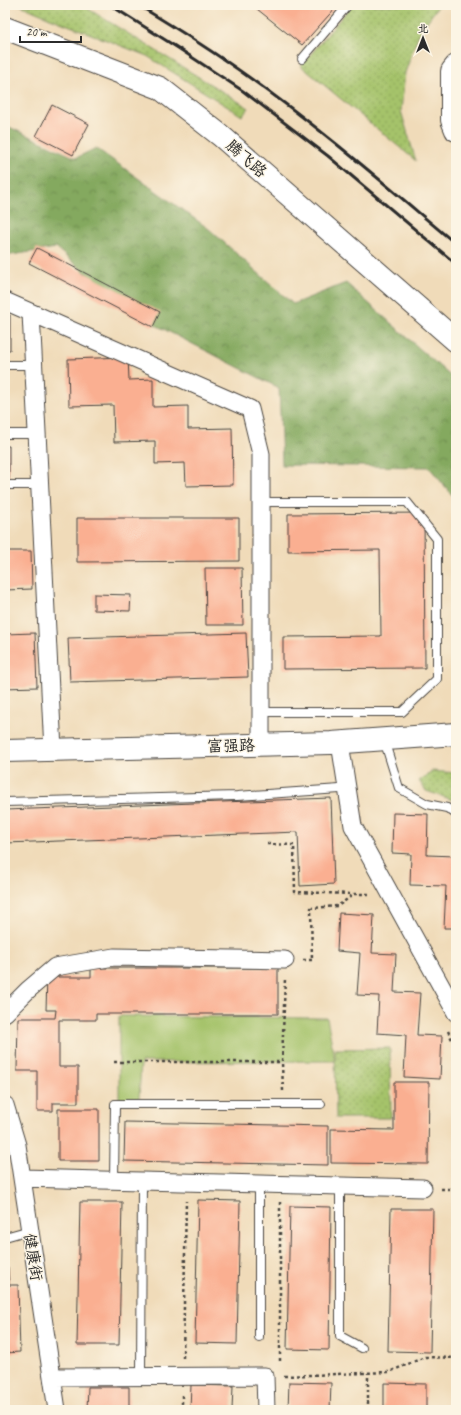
<svg xmlns="http://www.w3.org/2000/svg" width="461" height="1415" viewBox="0 0 461 1415" font-family="Caveat,'LXGW WenKai TC',sans-serif">
	<style>
		.grass { fill: url(#grass-dots); stroke: #68774a }
		.forest { fill: url(#forest-crowns); stroke: #586a44 }
		.garden { fill: #a5c36a; stroke: #68774a }
		.building { fill: #faaf91 }
		.lines { fill: none; stroke-linecap: round; stroke-linejoin: round }
		.lane-casing { stroke: #494540; stroke-width: 10 }
		.street-casing { stroke: #494540; stroke-width: 19 }
		.secondary-casing { stroke: #494540; stroke-width: 24 }
		.path { stroke: #494540; stroke-width: 2.5; stroke-dasharray: 3 3; stroke-linecap: butt }
		.lane { stroke: #fff; stroke-width: 8 }
		.street { stroke: #fff; stroke-width: 17 }
		.secondary { stroke: #fff; stroke-width: 22 }
		.rail { stroke: #2b2b2b; stroke-width: 3 }
		.labels { text-anchor: middle; stroke-width: 3; stroke-linejoin: round; paint-order: stroke }
		.street-label { font-size: 16px; fill: #2b2b2b; stroke: #fcf5e5 }
	</style>
	<defs>
		<pattern id="grass-dots" width="8" height="8" patternUnits="userSpaceOnUse"><rect width="8" height="8" fill="#a5c36a"/><path d="M2 2h.1M6 6h.1" fill="none" stroke="#879f57" stroke-width="1.8" stroke-linecap="round"/></pattern>
		<pattern id="forest-crowns" width="20" height="18" patternUnits="userSpaceOnUse"><rect width="20" height="18" fill="#84a95e"/><path d="M2 6a3 3 0 1 1 6 0M12 15a3 3 0 1 1 6 0" fill="none" stroke="#6c8a4e"/></pattern>
	</defs>
	<rect width="100%" height="100%" fill="#fcf5e5"/>
	<filter id="ink" filterUnits="userSpaceOnUse"><feTurbulence type="fractalNoise" baseFrequency=".025" numOctaves="2"/><feDisplacementMap in="SourceGraphic" scale="8" xChannelSelector="R" yChannelSelector="G"/><feConvolveMatrix kernelMatrix="1 2 1 2 8 2 1 2 1" color-interpolation-filters="sRGB"/></filter>
	<filter id="wash" filterUnits="userSpaceOnUse"><feTurbulence type="fractalNoise" baseFrequency=".012" numOctaves="4" result="noise"/><feDisplacementMap in="SourceGraphic" scale="16" xChannelSelector="R" yChannelSelector="G"/><feGaussianBlur stdDeviation="0.9" result="paint"/><feColorMatrix in="noise" values="0 0 0 0 0 0 0 0 0 0 0 0 0 0 0 0 0 1.4 0 .05"/><feComposite in="paint" operator="in"/></filter>
	<g filter="url(#wash)">
		<rect width="100%" height="100%" fill="#f0dbb9"/>
		<!-- grass -->
		<path class="grass" d="M20,5H82L249,108L242,116L147,56L50,18Z
			M352,5H439L419,33L405,73L401,111L416,161L301,66Z
			M432,771L456,773V801L426,791L419,781Z
			M390,1048L391,1118H336L335,1049Z"/>
		<!-- forest -->
		<path class="forest" d="M5,125L76,158L96,148L209,229L293,304L346,283L456,381V492L453,496L429,467L282,465L279,388L136,315L56,248L5,256Z"/>
		<!-- garden -->
		<path class="garden" d="M119,1016L327,1018L335,1061L141,1062L139,1099H119Z"/>
		<g id="blocks">
			<!-- building -->
			<path class="building" d="M252,5H338L302,45Z
				M52,105L89,124L73,155L36,136Z
				M37,248L160,312L153,327L29,263Z
				M5,315H10V350H5Z
				M128,357L129,380L153,379V407L188,406V429L232,428L233,485L186,486L185,463L155,464V441L114,442L113,405L69,406L68,359Z
				M5,446H9V479H5Z
				M424,513L425,668L283,669V637L381,636L380,550L288,551V514Z
				M77,518H239V561L77,562Z
				M5,551H31L32,589L5,590Z
				M205,568H242L243,625H206Z
				M94,594L131,595L130,611L94,610Z
				M35,633L37,687L5,688V634Z
				M246,633L248,677L70,682L68,638Z
				M331,798L334,884L300,886L298,832L6,843L5,810Z
				M393,813L428,814L427,855L456,856V928H444L446,886L410,885L411,854L392,853Z
				M339,913L374,915L372,953L396,954L394,992L420,993L417,1035L442,1036L440,1079L404,1077L406,1035L377,1033L379,996L357,995L360,953L337,951Z
				M91,968H278V1014H96V1020H59V1067H78V1103H53V1111H37V1071H17L18,1018H55L56,1010H46L47,977H91Z
				M394,1082H429L428,1164L331,1163V1129L394,1130Z
				M58,1109H99V1161H58Z
				M125,1122L328,1126V1165L124,1161Z
				M198,1200L240,1201L237,1344L195,1343Z
				M80,1202H122L119,1345H77Z
				M290,1206L331,1207L329,1350L287,1349Z
				M391,1209H433L430,1352L388,1351Z
				M5,1267H8L9,1285H18L20,1352L5,1353Z
				M289,1382L331,1383L330,1410H288Z
				M384,1383L426,1384V1410H384Z
				M191,1385L233,1386L232,1410H190Z
				M88,1387H129V1410H87Z"/>
		</g>
	</g>
	<g filter="url(#ink)">
		<use href="#blocks" fill-opacity="0" stroke="#494540" stroke-width="1"/>
		<g class="lines">
			<defs>
				<path id="lane" d="M302,59L348,5
					M5,365H34
					M5,434H37
					M5,485H40
					M261,502H407L437,539V679L402,712H261
					M384,740L399,788L427,804L447,808L456,814
					M5,802L237,796L340,789
					M114,1180L115,1104H321
					M340,1186V1336L362,1348
					M5,1237L30,1230
					M259,1337V1184
					M141,1377L142,1181"/>
				<path id="street" d="M5,301L250,409L261,454V745
					M31,313L53,750
					M340,743L353,826L456,1013
					M5,1013L28,990L55,967L114,957L285,960
					M5,1105L17,1145L57,1410
					M22,1178L423,1188
					M52,1377L265,1376L266,1410"/>
				<path id="secondary" d="M5,28L160,88L220,135L456,341
					M456,66L452,71V120L456,130
					M5,751L331,743L456,734"/>
			</defs>
			<!-- lane casing -->
			<use href="#lane" class="lane-casing"/>
			<!-- street casing -->
			<use href="#street" class="street-casing"/>
			<!-- secondary casing -->
			<use href="#secondary" class="secondary-casing"/>
			<!-- path -->
			<path class="path" d="M267,844L294,845L295,892L353,894
				M303,960H312L311,908L338,906L354,894H370
				M448,1031L456,1048
				M114,1062H282
				M283,1091L282,1062L285,978
				M441,1189H456
				M280,1202V1363
				M183,1358L186,1201
				M284,1376L389,1372L425,1357L456,1358
				M182,1410V1395
				M368,1410V1373"/>
			<!-- lane -->
			<use href="#lane" class="lane"/>
			<!-- street -->
			<use href="#street" class="street"/>
			<!-- secondary -->
			<use href="#secondary" class="secondary"/>
			<!-- rail -->
			<path class="rail" d="M110,5L178,48L243,91L328,156L456,264
				M138,5C176,28 214,52 250,78C322,129 388,187 456,244"/>
		</g>
	</g>
	<g class="labels">
		<!-- street labels -->
		<g class="street-label">
			<text transform="translate(247 158) rotate(41)" y="6">腾飞路</text>
			<text transform="translate(231 745) rotate(-1)" y="6">富强路</text>
			<text transform="translate(34 1257) rotate(81)" y="6">健康街</text>
		</g>
	</g>
	<!-- margin -->
	<rect width="461" height="1415" fill="none" stroke="#fcf5e5" stroke-width="20"/>
	<!-- north arrow -->
	<g transform="translate(423 38)" stroke="#fcf5e5" stroke-width="3" paint-order="stroke">
	<path d="M0-3L7 15L0 10L-7 15Z" fill="#2b2b2b"/>
	<text y="-6" font-size="11" font-weight="bold" text-anchor="middle" fill="#2b2b2b">北</text>
	</g>
	<!-- scale -->
	<path d="M20 36v6h61v-6" fill="none" stroke="#2b2b2b" stroke-width="2"/>
	<text x="26" y="36" font-size="12" fill="#2b2b2b" stroke="#fcf5e5" stroke-width="3" paint-order="stroke">20 m</text>
</svg>
